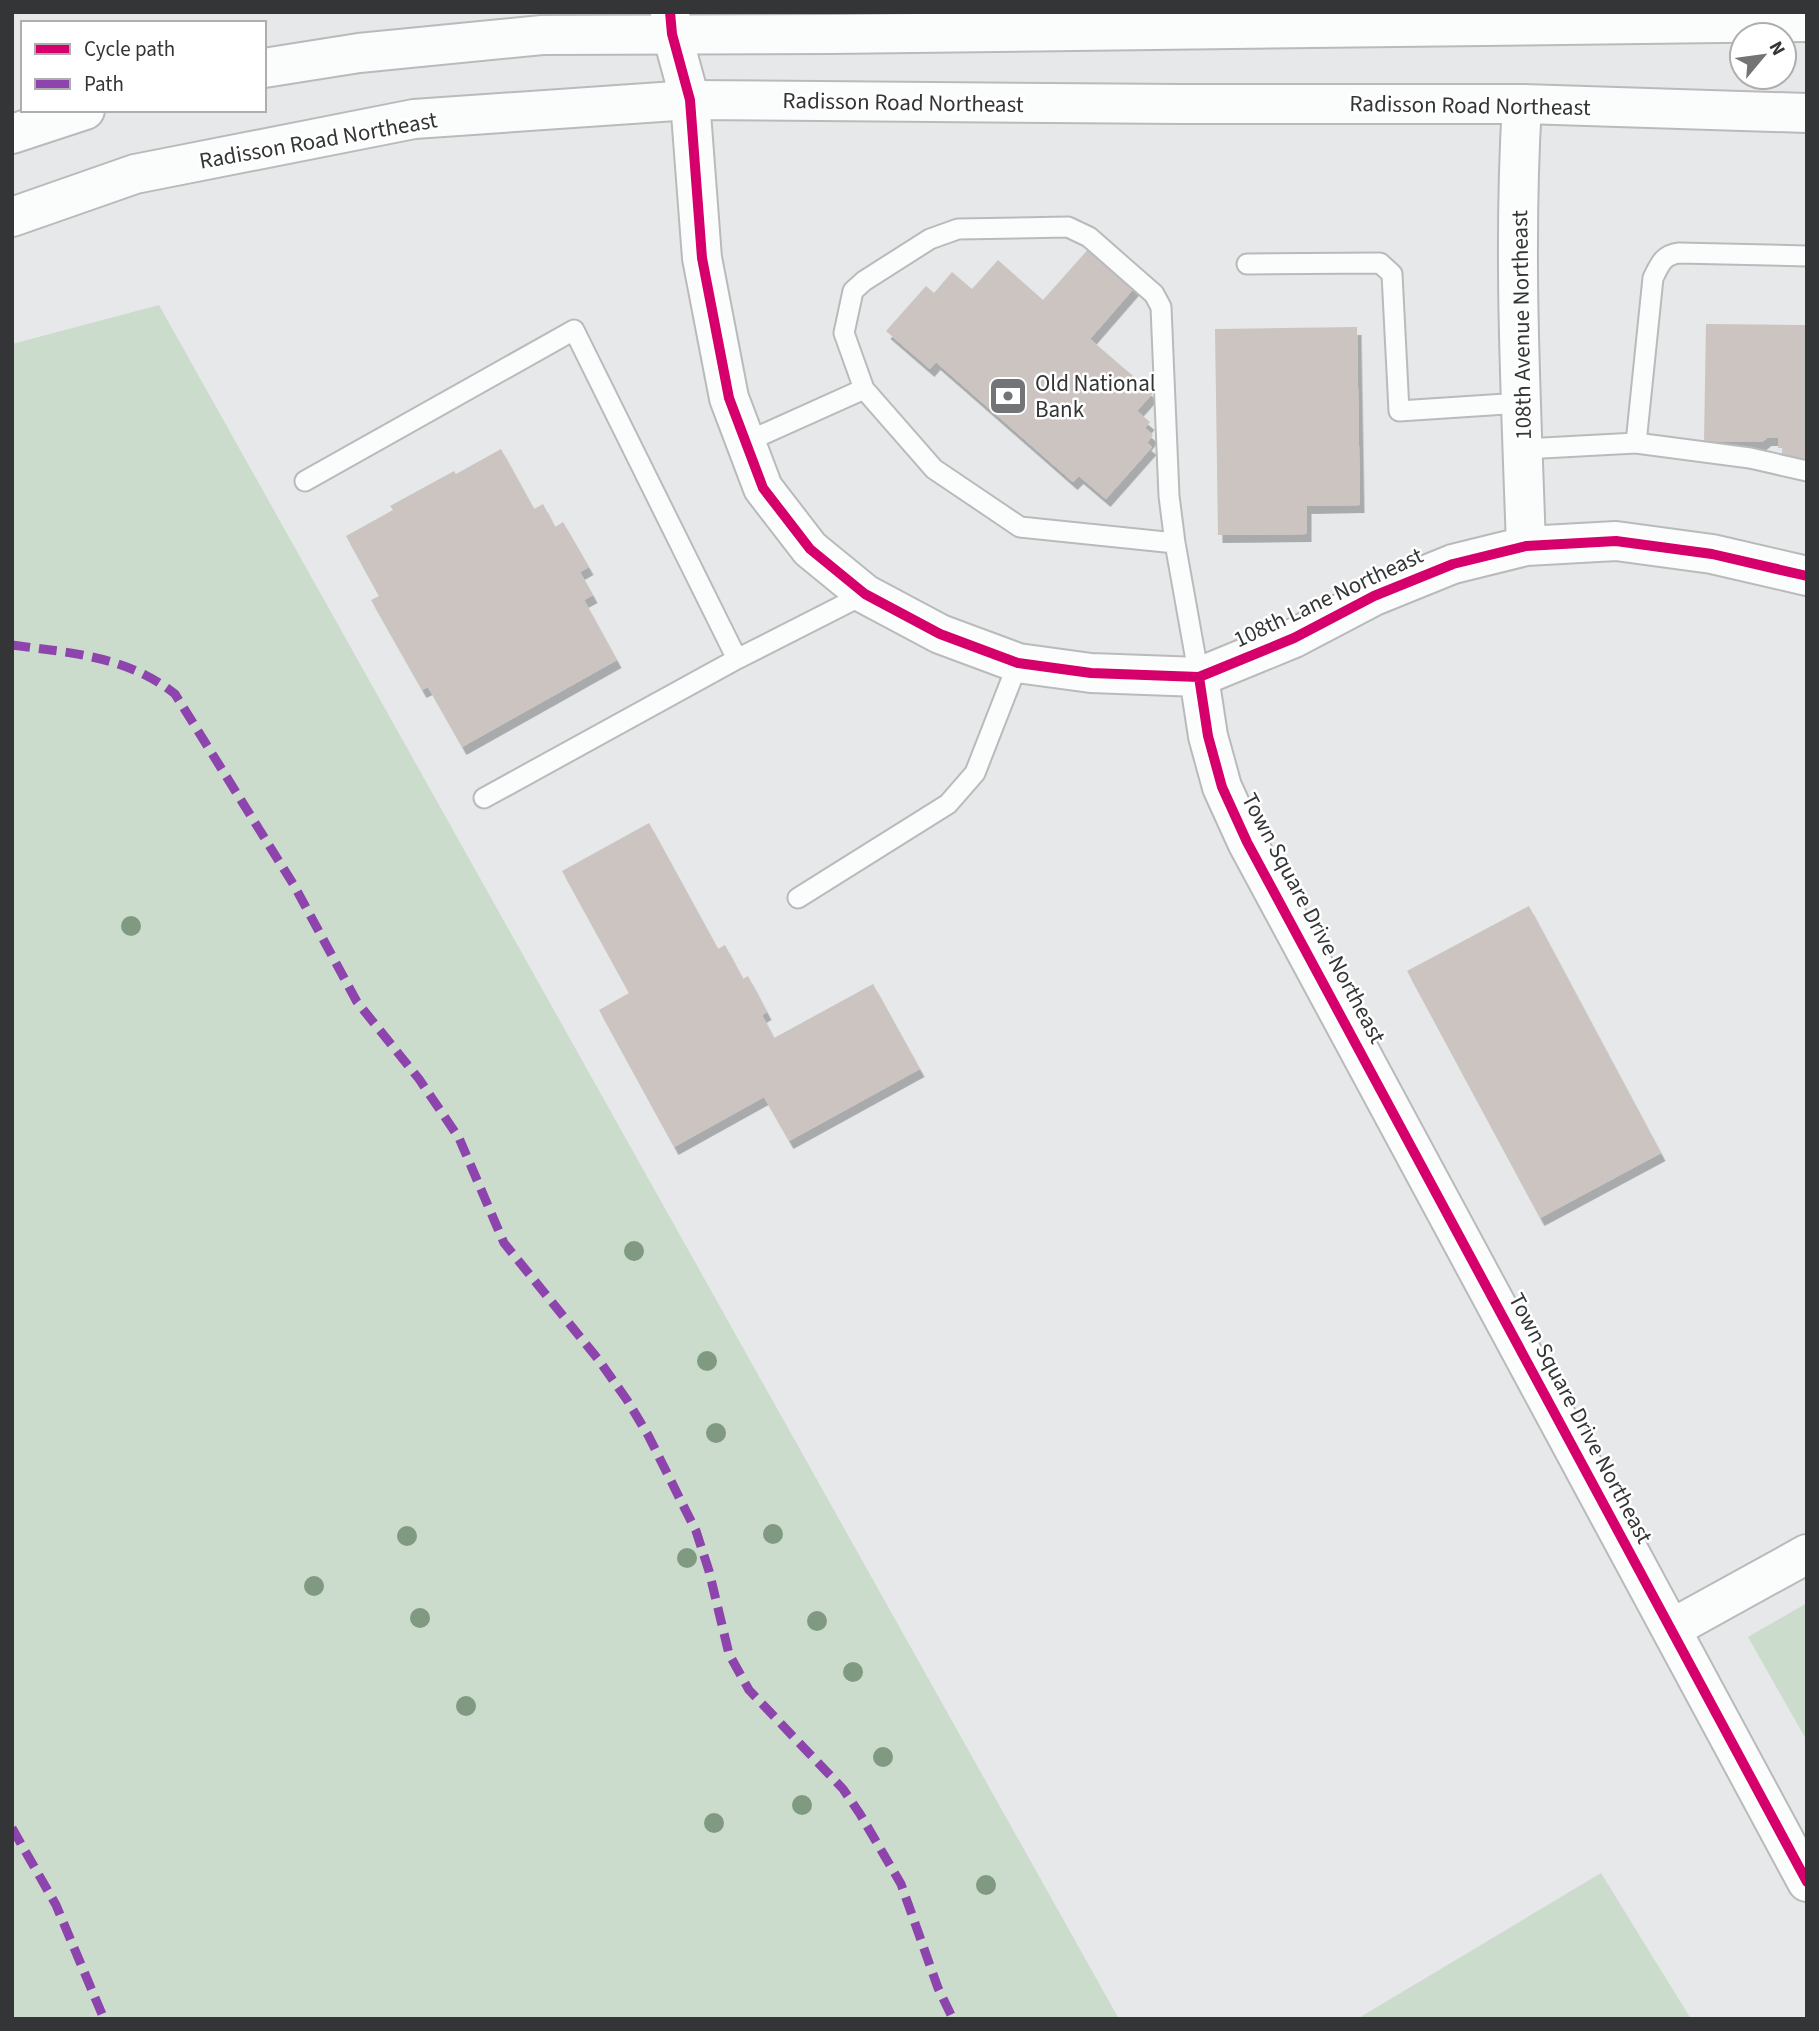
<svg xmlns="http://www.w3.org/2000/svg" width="1819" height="2031" viewBox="0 0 1819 2031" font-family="'Source Sans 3',sans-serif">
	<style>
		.green { fill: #ccdccc }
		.building { fill: #ccc4c1; filter: url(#shadow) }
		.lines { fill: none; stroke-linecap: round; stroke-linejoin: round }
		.lane-casing { stroke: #bababc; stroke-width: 23 }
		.street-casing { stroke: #bababc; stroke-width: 42 }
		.secondary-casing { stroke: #bababc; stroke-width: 42 }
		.lane { stroke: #fbfcfc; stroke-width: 19 }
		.street { stroke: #fbfcfc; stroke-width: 38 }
		.secondary { stroke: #fbfcfc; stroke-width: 38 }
		.quiet { stroke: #8e44ad; stroke-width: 9; stroke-dasharray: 18 9; stroke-linecap: butt }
		.cycleway-casing { stroke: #fff; stroke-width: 15 }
		.cycleway { stroke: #d6006c; stroke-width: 10 }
		.tree { fill: #809a81 }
		.labels { text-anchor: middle; stroke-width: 5; stroke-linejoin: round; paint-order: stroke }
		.street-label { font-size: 23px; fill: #343536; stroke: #fff }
		.poi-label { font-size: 23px; fill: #343536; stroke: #fff; text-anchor: start }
	</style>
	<defs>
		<filter id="shadow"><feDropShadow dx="4.5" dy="8" stdDeviation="0" flood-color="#0004"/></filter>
	</defs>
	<rect width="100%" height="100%" fill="#e7e8ea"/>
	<!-- green -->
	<path class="green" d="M159,305L1119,2019H12V344Z
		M1807,1603V1741L1748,1637Z
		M1601,1873L1691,2019H1357Z"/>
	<!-- building -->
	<path class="building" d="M1091,246L1136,286L1090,339L1153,393L1137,411L1150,422L1145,428L1153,435L1147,443L1152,447L1106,499L1079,476L1073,482L936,362L930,369L886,331L926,286L934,293L952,272L972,289L998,260L1043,300Z
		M1706,324L1807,325V465H1783V448H1778V438H1767L1762,442L1704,441Z
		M1357,327L1360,505L1307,506V534L1218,535L1215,329Z
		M501,449L534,509L543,504L555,527L563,522L589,567L580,572L593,595L584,600L617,660L462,747L428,687L422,690L371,600L379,596L346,536L393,510L390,506L454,471L456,474Z
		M649,823L718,949L725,945L743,979L748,976L767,1012L762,1015L774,1038L873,984L920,1069L789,1141L764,1097L674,1147L599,1010L629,993L562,871Z
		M1529,906L1661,1153L1540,1218L1407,971Z"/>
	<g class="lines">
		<defs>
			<path id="lane" d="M1247,264L1380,263L1392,274L1399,411L1521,403
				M864,389L934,469L1020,527L1175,543
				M746,442L864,389L844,333L853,291L864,281L930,239L958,229L1068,227L1089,237L1154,294L1161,307L1169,496L1175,543L1199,677
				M1636,443L1653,278C1660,264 1663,255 1679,253L1807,256
				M1523,449L1636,443L1750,458L1807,471
				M305,481L574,330L737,659L865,594
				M484,798L737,659
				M798,898L948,804L975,773L1018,663"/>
			<path id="street" d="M670,12L672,34L690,100L702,258L729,398L763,488L810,549L865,594L940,634L1018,663L1091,673L1199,677L1208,736L1222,787L1247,842L1807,1882
				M1522,104C1513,251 1521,399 1526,546
				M1199,677L1294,638L1374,596L1453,564L1526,546L1616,541L1712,554L1807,576
				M1671,1629L1807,1554"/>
			<path id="secondary" d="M264,68L359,53L542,35L831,34L1807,22
				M12,134L85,110
				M12,217L135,174L414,119L690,100L1181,104H1522L1807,113"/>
		</defs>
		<!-- lane casing -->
		<use href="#lane" class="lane-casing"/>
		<!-- street casing -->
		<use href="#street" class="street-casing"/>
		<!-- secondary casing -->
		<use href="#secondary" class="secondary-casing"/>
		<!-- lane -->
		<use href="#lane" class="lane"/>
		<!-- street -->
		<use href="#street" class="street"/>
		<!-- secondary -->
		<use href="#secondary" class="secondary"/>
		<!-- quiet -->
		<path class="quiet" d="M12,645C71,653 127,656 175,694L295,887L357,1002L419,1079L459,1138L504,1243L598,1359L627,1400L648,1435L696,1531L709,1571L729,1654L749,1690L843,1789L860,1814L901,1884L938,1988L953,2019
			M12,1828L56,1905L104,2019"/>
		<defs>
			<path id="cycleway" d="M670,12L672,34L690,100L702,258L729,398L763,488L810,549L865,594L940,634L1018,663L1091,673L1199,677L1208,736L1222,787L1247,842L1807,1882
				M1199,677L1294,638L1374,596L1453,564L1526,546L1616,541L1712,554L1807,576"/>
		</defs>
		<!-- cycleway casing -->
		<use href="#cycleway" class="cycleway-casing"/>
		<!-- cycleway -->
		<use href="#cycleway" class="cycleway"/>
	</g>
	<!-- trees -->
	<g class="tree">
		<circle cx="131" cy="926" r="10"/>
		<circle cx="634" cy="1251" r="10"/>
		<circle cx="707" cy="1361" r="10"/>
		<circle cx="716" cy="1433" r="10"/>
		<circle cx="773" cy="1534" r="10"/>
		<circle cx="407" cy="1536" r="10"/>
		<circle cx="687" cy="1558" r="10"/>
		<circle cx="314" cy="1586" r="10"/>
		<circle cx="420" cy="1618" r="10"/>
		<circle cx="817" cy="1621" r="10"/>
		<circle cx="853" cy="1672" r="10"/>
		<circle cx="466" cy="1706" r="10"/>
		<circle cx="883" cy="1757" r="10"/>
		<circle cx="802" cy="1805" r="10"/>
		<circle cx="714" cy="1823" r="10"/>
		<circle cx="986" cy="1885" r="10"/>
	</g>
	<!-- icons -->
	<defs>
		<symbol id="bank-square" viewBox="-11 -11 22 22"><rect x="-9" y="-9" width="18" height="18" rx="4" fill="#737475" stroke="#fff"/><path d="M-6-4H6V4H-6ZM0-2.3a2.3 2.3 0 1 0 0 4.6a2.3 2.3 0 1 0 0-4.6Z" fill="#fff"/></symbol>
	</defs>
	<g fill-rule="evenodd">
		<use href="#bank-square" x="986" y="374" width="44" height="44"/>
	</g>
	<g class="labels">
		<!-- street labels -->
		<g class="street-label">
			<text transform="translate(903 102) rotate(1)" y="8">Radisson Road Northeast</text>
			<text transform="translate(1470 105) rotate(1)" y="8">Radisson Road Northeast</text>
			<text transform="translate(318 140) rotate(-10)" y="8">Radisson Road Northeast</text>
			<text transform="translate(1521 325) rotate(-91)" y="8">108th Avenue Northeast</text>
			<text transform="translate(1328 597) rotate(-25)" y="8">108th Lane Northeast</text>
			<text transform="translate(1314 918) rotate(62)" y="8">Town Square Drive Northeast</text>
			<text transform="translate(1581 1418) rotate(62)" y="8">Town Square Drive Northeast</text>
		</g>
		<!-- poi labels -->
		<g class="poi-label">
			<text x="1035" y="391">Old National<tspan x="1035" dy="26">Bank</tspan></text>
		</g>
	</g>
	<!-- border -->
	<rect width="1819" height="2031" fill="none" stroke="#343536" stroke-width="28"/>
	<!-- legend -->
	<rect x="21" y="21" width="245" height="91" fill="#ffffff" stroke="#aeaeaf" stroke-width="2"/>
	<rect x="35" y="44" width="35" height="10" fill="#d6006c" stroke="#aeaeaf" stroke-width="2"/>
	<text x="84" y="56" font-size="21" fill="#343536">Cycle path</text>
	<rect x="35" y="79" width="35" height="10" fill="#8e44ad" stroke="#aeaeaf" stroke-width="2"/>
	<text x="84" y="91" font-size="21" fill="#343536">Path</text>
	<!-- north arrow -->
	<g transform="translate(1763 56) rotate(61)"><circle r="33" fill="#ffffff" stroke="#aeaeaf" stroke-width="2"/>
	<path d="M0-5L12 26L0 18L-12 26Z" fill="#737475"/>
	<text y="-10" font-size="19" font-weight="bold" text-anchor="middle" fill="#343536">N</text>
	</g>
</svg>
